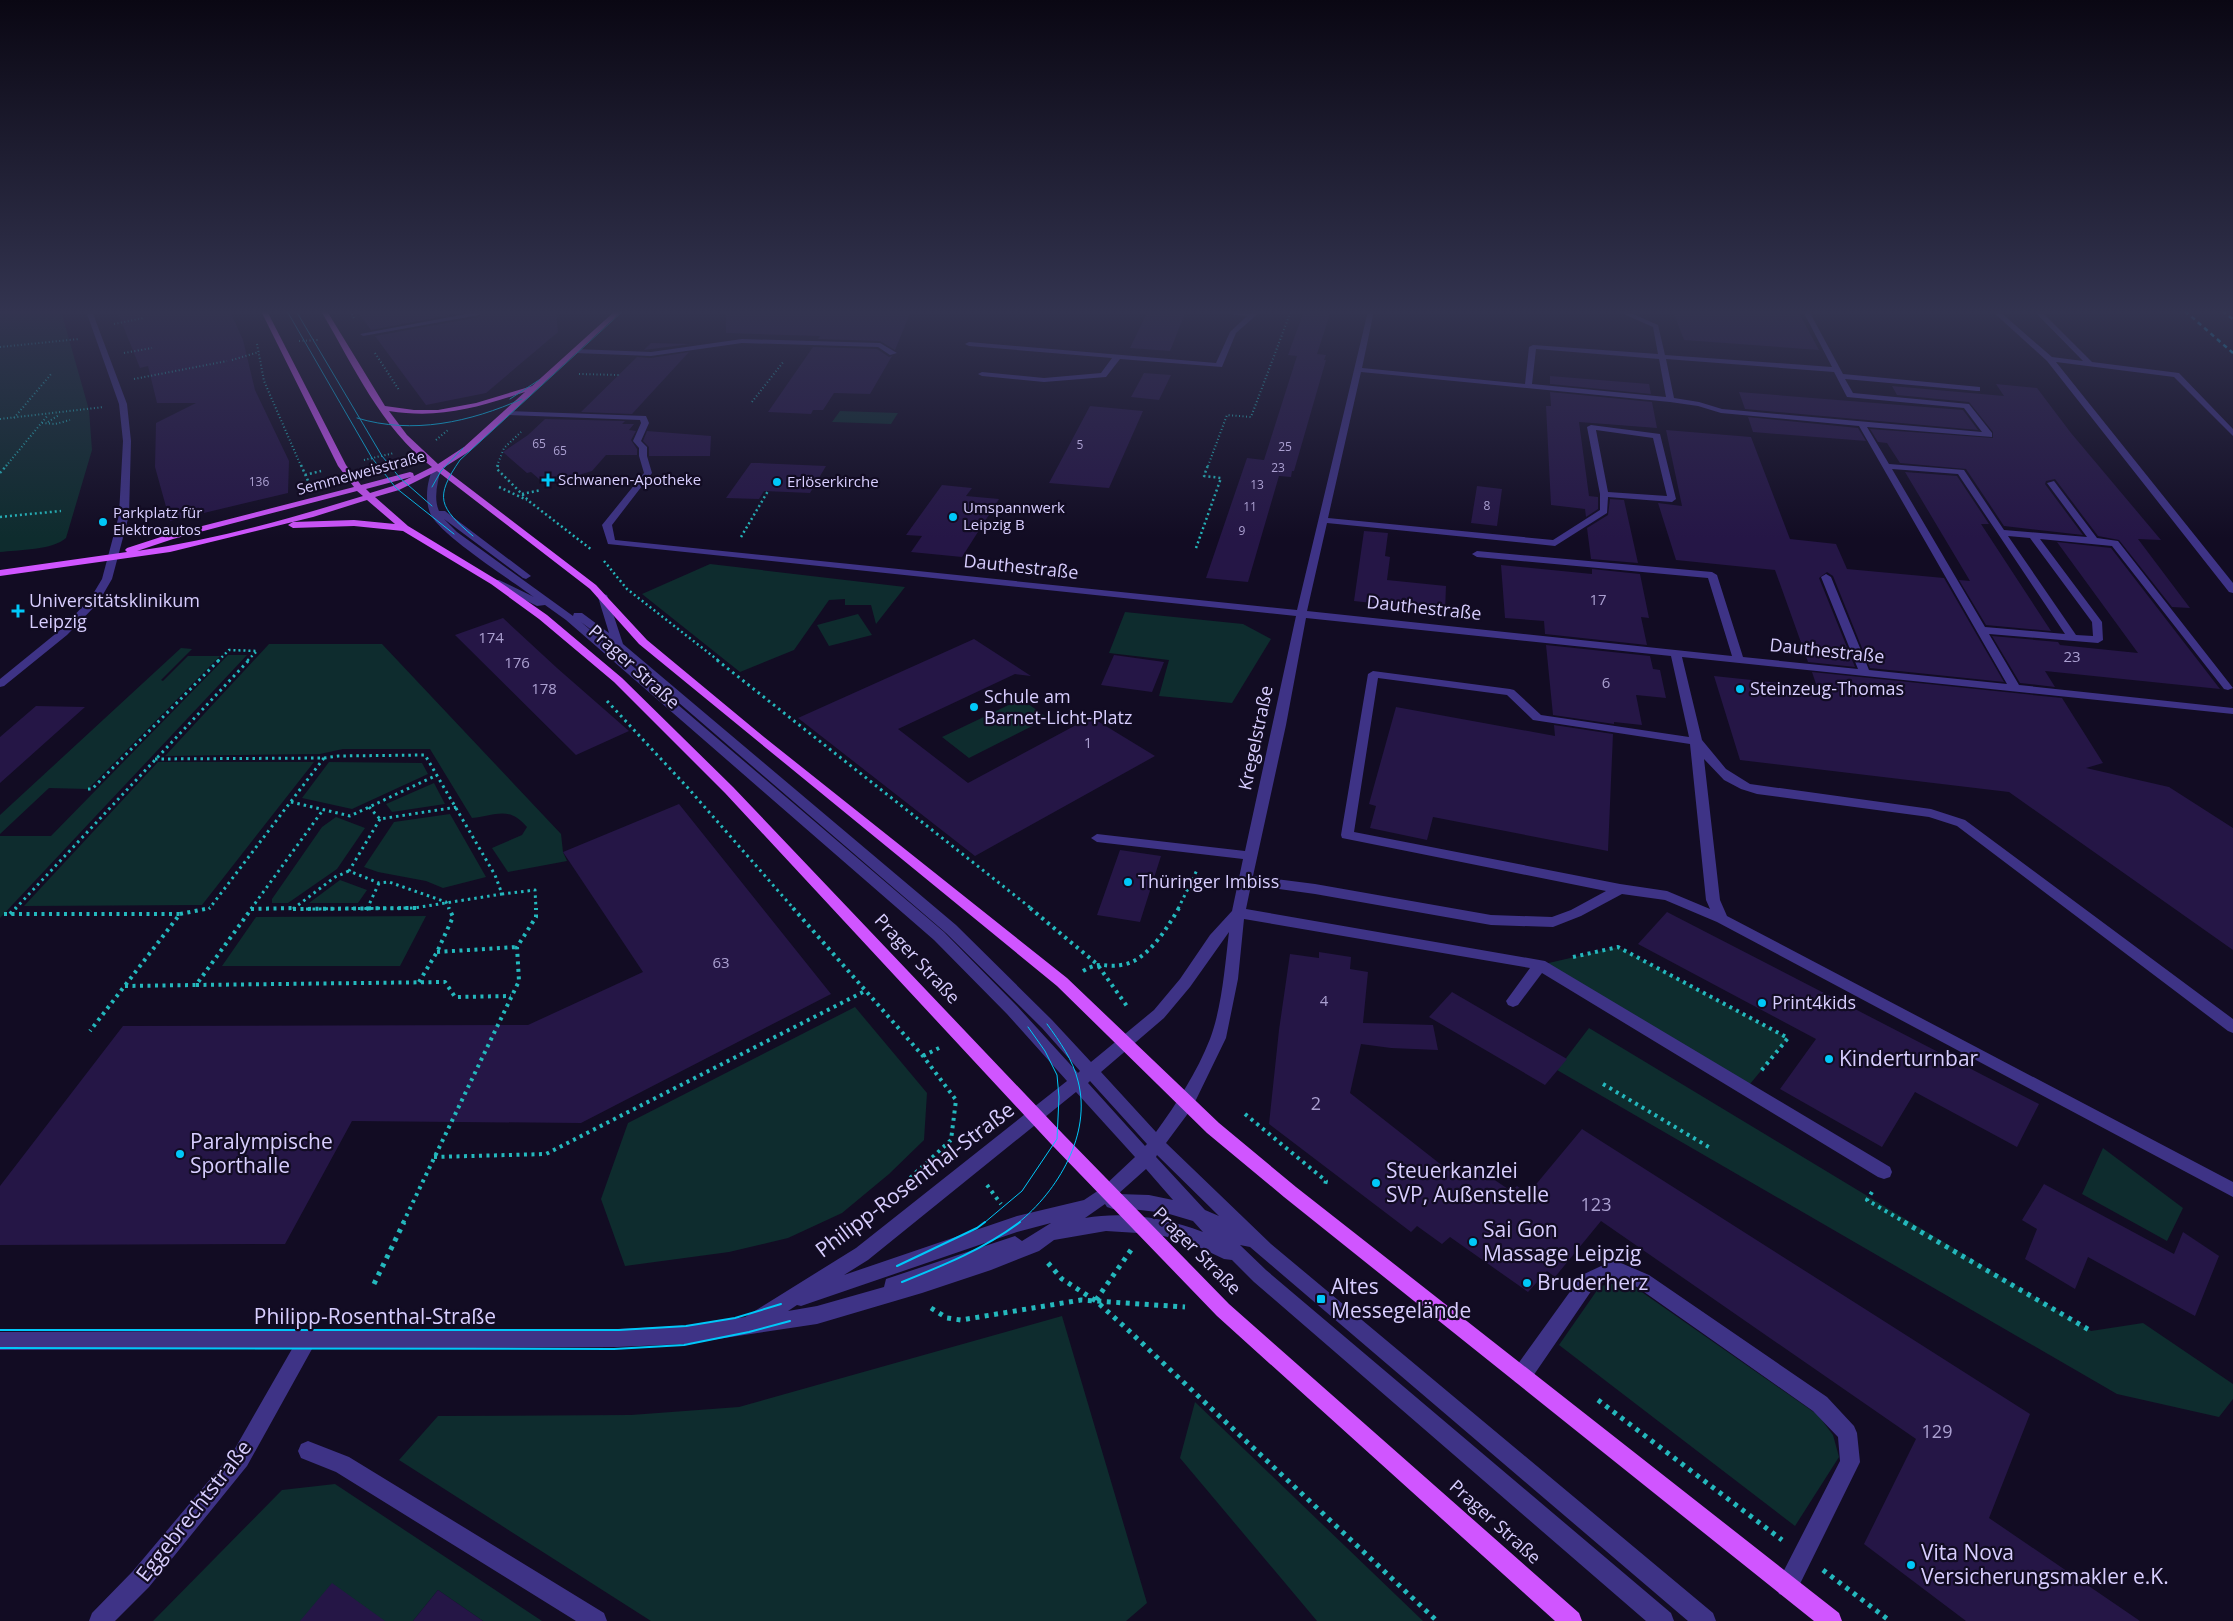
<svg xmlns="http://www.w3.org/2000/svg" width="2233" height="1621" viewBox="0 0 2233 1621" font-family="'Open Sans',sans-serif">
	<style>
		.green { fill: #0e2c2e }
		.building { fill: #251646 }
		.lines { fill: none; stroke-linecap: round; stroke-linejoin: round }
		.path-far4 { stroke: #24b8bd; stroke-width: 2; stroke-dasharray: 1 2.5; stroke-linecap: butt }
		.path-far3 { stroke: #24b8bd; stroke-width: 2.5; stroke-dasharray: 2 3; stroke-linecap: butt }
		.path-far2 { stroke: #24b8bd; stroke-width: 3; stroke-dasharray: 2.5 4; stroke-linecap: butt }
		.path-far1 { stroke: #24b8bd; stroke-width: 4; stroke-dasharray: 3 4.5; stroke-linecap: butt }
		.path { stroke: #24b8bd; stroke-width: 5; stroke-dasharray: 4 5.5; stroke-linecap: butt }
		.minor { fill: #3e3386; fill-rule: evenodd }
		.major { fill: #d055ff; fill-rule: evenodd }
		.tram-far1 { stroke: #00c8f9; stroke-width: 1 }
		.tram { stroke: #00c8f9; stroke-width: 2 }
		.rail { stroke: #00c8f9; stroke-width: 2.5; stroke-dasharray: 4.5 4; stroke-linecap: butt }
		.poi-dot { fill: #00c8f9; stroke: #120c23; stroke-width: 2 }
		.labels { text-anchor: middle; stroke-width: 4.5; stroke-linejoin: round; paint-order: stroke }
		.far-number-label { font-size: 12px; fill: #aba0d1 }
		.far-street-label { font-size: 15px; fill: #d8ceff; stroke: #120c23 }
		.far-poi-label { font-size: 15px; fill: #d8ceff; stroke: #120c23; text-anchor: start }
		.number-label { font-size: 15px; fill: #aba0d1 }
		.street-label { font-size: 18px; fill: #d8ceff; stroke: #120c23 }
		.poi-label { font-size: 18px; fill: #d8ceff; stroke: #120c23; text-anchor: start }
		.near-number-label { font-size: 18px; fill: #aba0d1 }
		.near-poi-label { font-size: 21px; fill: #d8ceff; stroke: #120c23; text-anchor: start }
		.near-street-label { font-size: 21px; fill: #d8ceff; stroke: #120c23 }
	</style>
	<rect width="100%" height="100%" fill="#120c23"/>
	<!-- green -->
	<path class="green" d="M0,311H61L89,410L92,450L66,538C53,550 18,550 0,552Z
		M840,411L898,413L891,424L832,422Z
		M710,564L905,587L876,624L871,605H845V599L829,600L794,650L740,672L642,594Z
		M1125,612L1243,624L1271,639L1232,703L1159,696L1169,660L1109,653Z
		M858,614L872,635L829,646L817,625Z
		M269,644H382L561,834L563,852L567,861L508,872L492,848L522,835L527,827C509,806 497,815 472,818L430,749H343L320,754L165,756Z
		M181,648L192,649L161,680L163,681L188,656H220L88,789L49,788L0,834V815Z
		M228,655H247L0,918V836H51Z
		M1021,699L1048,718L969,758L942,737Z
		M158,762H314L202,905L24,906Z
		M329,762L422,763L428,774L352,809L302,798Z
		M434,783L445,804L392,812L386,804Z
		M450,814L486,877L443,888L426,881L378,872L364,867L394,822Z
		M336,817L365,828L337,869L288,903H272V899L322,827Z
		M340,880L367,890L358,903H309Z
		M426,916L400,966H222L256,917Z
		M1618,947L1788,1038L1745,1090L1540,965Z
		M855,1007L927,1093L924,1140L889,1174L842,1213L788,1238L729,1252L625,1266L601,1199L628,1123Z
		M1589,1028L2091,1331L2143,1323L2233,1384V1399L2219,1417L2117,1394L1557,1070Z
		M2103,1148L2183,1208L2167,1241L2082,1194Z
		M1618,1283L1636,1288L1818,1415L1833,1435L1839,1457L1795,1526L1559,1345L1600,1286Z
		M1062,1316L1147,1603L1126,1621H651L399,1460L438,1416L631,1415L739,1407Z
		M1195,1402L1423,1621H1317L1180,1458Z
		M335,1484L542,1621H483L438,1590L413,1621H153L282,1490Z"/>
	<!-- building -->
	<path class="building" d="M117,311H230L243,340L255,390L289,461L288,493L170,521L155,467L156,423L196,403H157L148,366L140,368Z
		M357,311H471L371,330Z
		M480,311H556L558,332L486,393L426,405L375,336L479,317Z
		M726,311H911L895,350L880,341L818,339L820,336L726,333Z
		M1148,311H1186L1170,351L1130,348Z
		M1304,311L1329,313V317L1317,354L1326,355L1324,360H1326L1294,471H1292L1291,477L1279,476L1248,582L1206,578L1247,458L1264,460L1297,356L1288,355Z
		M1673,311H1798L1819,350L1684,340Z
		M651,343L690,344L644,350Z
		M813,347L877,349L889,357L892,356L870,394L834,393L823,410H813L811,414L768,412Z
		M689,352L632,414L581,412L637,357L651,358Z
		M1144,373L1171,375L1159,400L1131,397Z
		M1550,376L1649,384L1651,394L1550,384Z
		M1996,384L2037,388L2071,433L2161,540L2138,539L2190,608L2172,607L2119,540L2098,536L2055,479L2046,481L2045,484L2083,535L2004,526L1966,469L1900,463L1887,443L1878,442L1870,429L1993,438V432L1969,402L1897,395L1892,386L2004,396Z
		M1550,392L1652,402L1657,428L1579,422L1589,496L1598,497V509L1586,517L1585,509L1551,505L1546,406H1551Z
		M1739,392L1963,410L1978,430L1745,409Z
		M1090,406L1143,411L1109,488L1049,483Z
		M1748,417L1858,428L1866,441L1753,432Z
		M545,419L625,421L622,424H634L629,430L636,431L631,440L637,449V455H606L592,471L546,485L531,472L527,473L503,452L528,435Z
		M1666,430L1751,437L1790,539L1836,544L1847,569L1944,578L2004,682L1870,668L1833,576L1827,572L1819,578L1855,667L1808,662L1775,570L1676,560L1658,503L1682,506Z
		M647,431L711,436L710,456H649V447L643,441Z
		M751,463H759L826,466L810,493L764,491L759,499L726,498Z
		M1905,472L1957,476L1989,524H1981L2051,631L1986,625L1959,580L1970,581Z
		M942,485L972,488L966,496L999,499L962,557L911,552L922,536L906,535Z
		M1477,486L1502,489L1497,526L1471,523Z
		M1610,499L1624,500L1638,563L1591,559L1587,528L1608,515Z
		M1364,531L1388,533L1385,556L1390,557L1387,580L1446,586L1445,611L1354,601Z
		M2057,542L2111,548L2220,689L2045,671L2055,687L2020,683L1992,636L2058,642L2060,645L2138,653Z
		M1501,565L1592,574V569L1640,574L1649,618L1641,617L1647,645L1545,634L1544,621L1505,618Z
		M503,618L557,668L629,731L576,755L455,635Z
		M974,639L1031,676L1015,674L898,729L968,783L1091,717L1155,756L975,856L798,718Z
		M1546,645L1650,656L1653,669L1660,670L1666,698L1636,695L1642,725L1614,722V724L1553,715Z
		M1114,655L1164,662L1152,692L1101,685Z
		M1812,672L2062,698L2103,763L2086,768L2169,787L2233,828V950L2009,792L1740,760L1714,676L1817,687Z
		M36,706L85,707L0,783V737Z
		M1396,707L1555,736L1554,725L1613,734L1608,851L1433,817L1427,840L1370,828L1376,806L1369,804Z
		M679,804L831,994L581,1123L352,1121L285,1244L0,1245V1186L123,1026L528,1025L643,972L563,852Z
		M1120,850L1161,856L1140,922L1097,915Z
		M1667,912L2039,1104L2017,1147L1915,1092L1882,1147L1780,1089L1816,1039L1638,944Z
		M1319,952L1351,957L1350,969L1368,972L1363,1023L1433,1025L1438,1050L1391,1048L1361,1044L1350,1093L1458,1178L1471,1164L1511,1191L1517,1186L1528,1194L1582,1129L2030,1414L1989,1518L2140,1621H1966L1864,1544L1916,1439L1601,1221L1555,1277L1547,1271L1528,1292L1450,1237L1442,1244L1417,1226L1411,1232L1269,1124L1279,1030L1290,954L1319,958Z
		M1452,992L1567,1059L1545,1085L1429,1017Z
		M2044,1184L2174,1254L2183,1232L2219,1256L2195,1316L2088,1257L2075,1289L2025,1259L2037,1229L2022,1220Z
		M332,1583L385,1621H300Z
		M438,1590L483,1621H413Z"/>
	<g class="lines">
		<!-- path-far4 -->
		<path class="path-far4" d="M350,311L355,320
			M1332,311H1348
			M114,324L144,318
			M299,341L318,340
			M257,344L264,381L301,466
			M0,347L79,339
			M124,353L152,348
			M375,353L399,390
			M232,360L259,352
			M579,374L619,375
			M134,379L227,361
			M752,402L784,361
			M14,418L52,373
			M0,419L104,407
			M48,422L59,415
			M42,423L55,424L70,420
			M436,440L448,430
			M364,460L394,453
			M6,466L48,415
			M497,466L504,448L521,432
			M1208,466L1227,415L1251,417L1291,311"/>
		<!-- path-far3 -->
		<path class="path-far3" d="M301,465L309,483
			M498,465L497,469L530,502L592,550
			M0,473L7,465
			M305,475L321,471
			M499,487L527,500
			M522,494L541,490
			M0,517L61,511
			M741,537L768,491
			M1196,548L1221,478L1204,476L1208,465
			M604,561L627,589L719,661
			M218,661L229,650L257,651L247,661"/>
		<!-- path-far2 -->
		<path class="path-far2" d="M717,660L1032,909
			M607,701L688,788L794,909
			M324,758L338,756L425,755L495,875L502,894L535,890L536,909
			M155,759L324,758L209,909
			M88,789H92L219,660
			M291,802L350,816L437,775
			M369,807L380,819L457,807
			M380,819L349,871L379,883L389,882L446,902L449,909
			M15,909L249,660
			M251,909L323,810
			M293,909L335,877L349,871
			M306,909L414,908L502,894
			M367,909L379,883
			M1178,909L1197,870"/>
		<!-- path-far1 -->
		<path class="path-far1" d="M793,908L923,1056L956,1100L951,1140L909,1179L908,1185
			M1030,908L1097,964L1129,1009
			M251,909L295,908
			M293,909L416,908
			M366,910L367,908
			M4,914H180L90,1031
			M10,914L16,908
			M180,914L210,908
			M437,952L517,947
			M1573,957L1618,947L1788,1038L1761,1071
			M1083,971C1102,960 1103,968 1121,965C1147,962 1167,928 1179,908
			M419,982L437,952L453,917L449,908
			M196,985L445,982L455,997L511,996
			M125,986L196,985L252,908
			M923,1056L941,1047
			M1603,1084L1712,1149
			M1245,1114L1326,1181L1324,1188
			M434,1157L546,1154L865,991
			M987,1185L1001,1204
			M1872,1192L1867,1200L1906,1223
			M403,1223L519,981L517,947L536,917V908"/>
		<!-- path -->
		<path class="path" d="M1904,1222L2091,1331
			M1048,1263L1062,1279L1096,1301L1127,1329L1437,1621
			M374,1284L404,1222
			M1096,1300L1131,1250
			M931,1308L947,1318L961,1320L1081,1300L1185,1307
			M1598,1400L1782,1540
			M1823,1570L1890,1621"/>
		<!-- minor -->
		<path class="minor" d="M86,311H92L127,404L131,441L129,515L112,579L98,603L67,635L4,686L0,687V679L59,631L90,599L102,579L119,515L123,441L119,404Z
			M1203,311L1252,313L1261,311L1236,333L1222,367L1120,359L1106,377L1044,382L982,376L978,374L982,372L1044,378L1101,373L1112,358L969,346L965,344L969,342L1216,363L1230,332L1247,316Z
			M1368,311H1374L1362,368L1525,384L1529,347L1533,345L1658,354L1653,327L1617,311H1626L1658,325L1665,355L1832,367L1803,311H1809L1843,374L1980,387V391H1977L1845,379L1853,393L1969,404L1992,433V437L1867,427L1889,464L1964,470L2004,530L2087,537L2047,483L2054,481L2097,538L2118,541L2233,688L2228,690L2224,689L2112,546L2040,539L2102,622L2103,640L2098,643L1989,634L2019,685L2233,708V714L1682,657L1702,740L1726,769L1750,784L1931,809L1965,820L2233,1019V1033L2228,1031L1957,826L1929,817L1757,794L1741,789L1724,780L1704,759L1720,900L1727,916L2233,1182V1197L1717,922L1665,900L1622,894L1581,916L1553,927L1491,925L1315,894L1251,885L1246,909L1545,961L1890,1167L1892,1172L1890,1177L1884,1179L1878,1177L1542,973L1518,1005L1513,1007L1508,1005L1506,1001L1530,968L1244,919L1238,979L1226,1038L1192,1108L1166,1143L1271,1244L1713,1613L1716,1621H1688L1250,1247L1240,1245L1266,1270L1671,1613L1674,1621H1646L1254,1282L1232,1260L1224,1259L1186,1241L1154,1234L1106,1231L1054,1240L1039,1251L991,1270L922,1293L817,1324L685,1344L617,1347L312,1349L247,1466L149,1587L115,1621H89L92,1613L133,1571L233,1452L292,1349L0,1350V1332L617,1329L685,1326L745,1317L856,1248L1067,1081L1007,1014L934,940L566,620L545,605L537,606L493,584V580H499L534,597C512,581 442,536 431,515C424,501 427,480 434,466L441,468C438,482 433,497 439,511H445L531,576L526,579L523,578L444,519L457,532L573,616L574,613H582L609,633L598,597L603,594L607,595L623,644L956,925L1052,1020L1091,1062L1154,1010L1180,979L1210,935L1232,911L1243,859L1097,842L1091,838L1097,834L1245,851L1296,616L608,544L602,525L644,473L639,456V448L633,441L641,423L640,420L507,415L503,413L507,411L646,416L649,423L641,441L647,447V456L652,473L612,525L615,540L1297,610ZM1536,349L1659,359L1666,397L1532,384ZM1666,359L1834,372L1847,397L1964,408L1982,432L1722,409L1699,402L1674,398ZM1361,372L1670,402L1698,406L1721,413L1859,426L2007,684L1869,670L1831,577L1826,574L1821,577L1858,669L1743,657L1717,575L1712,572L1477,551L1472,554L1477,557L1708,578L1732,656L1307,611L1327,523L1555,546L1607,513L1608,497L1672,502L1676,499L1660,434L1591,425L1587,427L1600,494V510L1553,540L1328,518ZM1596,430L1653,438L1667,496L1608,492ZM1892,469L1958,474L2065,634L1985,627ZM2008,536L2030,538L2092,622L2093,636L2076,635ZM1306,618L1671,656L1689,737L1541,715L1514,690L1510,689L1373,671L1368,674L1341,835L1342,838L1606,891L1571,910L1552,917L1491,915L1315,884L1253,876L1286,725ZM581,622L614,647L946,933L1042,1028L1080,1071L1078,1073L1017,1006L944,932ZM1378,678L1507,695L1533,720L1690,744L1706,900L1710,909L1667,891L1620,884L1354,832ZM1229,932C1225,965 1222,1007 1210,1039C1197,1072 1177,1103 1156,1132L1101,1072L1164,1018L1190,987ZM1090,1081L1147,1144L1145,1146L1088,1083ZM1076,1092L1135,1157L1102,1188L1084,1200L1017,1216L844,1275L868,1260ZM1157,1155L1219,1216L1205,1210L1156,1157ZM1146,1169L1173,1200L1149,1195L1118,1194ZM1105,1204L1107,1207L1113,1209H1131L1166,1213L1193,1221L1203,1232C1166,1218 1125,1211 1085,1218ZM1051,1223L1022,1241L1015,1236L886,1279L884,1287L817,1306L788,1311L797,1305L801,1306L1017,1232Z
			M1992,311H1999L2052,357L2083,361L2034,311H2041L2092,362L2179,373L2233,429V436L2174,377L2056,362L2233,583V593L2229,592L2047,361Z
			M477,312L479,313V315L363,336L360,334Z
			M742,339L880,343L897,353L890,355L878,347L742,343L651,356L575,353L571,351L575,349L651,352Z
			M1614,1260L1649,1275L1827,1397L1854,1426L1857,1433L1860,1462L1795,1594L1787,1597L1779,1594L1776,1586L1840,1461L1838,1437L1813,1411L1637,1287L1614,1277L1594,1287L1529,1382L1522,1384L1515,1382L1512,1375L1515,1368L1582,1275Z
			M308,1441L349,1457L604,1613L607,1621H576L336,1472L301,1458L298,1451L301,1444Z"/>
		<!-- major -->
		<path class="major" d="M261,311H267L346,465L361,485L410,472L413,473L414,476L432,467C381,428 353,365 321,311H327L385,406L414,410H438L476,403L532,386L615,311H622L470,451L443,468L596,585L647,640L764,737L1067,978L1219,1123L1296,1187L1839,1613L1842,1621H1814L1284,1197L1207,1133L1057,986L639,644L590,589L437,471L399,490L375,497L408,526L497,580L547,615L622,678L733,787L1063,1134L1229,1304L1579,1613L1582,1621H1555L1217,1316L1051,1144L725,793L614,682L539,619L491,584L403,531L354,526L293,528L288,525L293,522L354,520L395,524L367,500L313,517L170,552L0,576V570L127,552L125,550L127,548L167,535L354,487L338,466ZM525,392L464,447L438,464L407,435L389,411C440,419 476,408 525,392ZM411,477L393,486L370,493L366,489ZM357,491L363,496C289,519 213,540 137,551L173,539Z"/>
		<!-- tram-far1 -->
		<path class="tram-far1" d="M287,311L372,458L396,488L454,534
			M296,311L382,456L400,478L432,506
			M510,399L539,380
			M357,418C413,435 470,422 522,399
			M432,487L441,471L463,448
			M473,536C439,507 434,498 460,460L623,311
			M984,1223L1022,1191L1057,1139L1059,1097L1057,1075L1045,1051L1028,1027
			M1018,1223C1058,1191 1092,1134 1078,1081C1073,1060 1060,1042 1047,1024"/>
		<!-- tram -->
		<path class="tram" d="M897,1266L977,1228L985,1222
			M902,1282C944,1265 984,1249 1020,1222
			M0,1330H619L686,1326L735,1318L781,1304
			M0,1348L614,1349L684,1345L749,1332L790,1321"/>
		<!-- rail -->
		<path class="rail" d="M2185,311L2233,353
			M2222,311L2233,319"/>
	</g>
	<!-- sky -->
	<linearGradient id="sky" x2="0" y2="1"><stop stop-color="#0a0713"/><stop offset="0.58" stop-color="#333450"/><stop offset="1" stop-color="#333450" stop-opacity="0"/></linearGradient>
	<rect width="2233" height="538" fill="url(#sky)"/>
	<!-- markers -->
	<g class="poi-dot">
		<path d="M545.5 472.5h5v5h5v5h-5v5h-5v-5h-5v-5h5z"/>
		<circle cx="777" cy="482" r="5"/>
		<circle cx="953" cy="517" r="5"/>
		<circle cx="103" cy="522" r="5"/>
		<path d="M15.5 603.5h5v5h5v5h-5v5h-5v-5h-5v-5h5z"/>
		<circle cx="1740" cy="689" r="5"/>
		<circle cx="974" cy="707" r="5"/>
		<circle cx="1128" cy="882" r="5"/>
		<circle cx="1762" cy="1003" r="5"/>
		<circle cx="1829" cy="1059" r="5"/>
		<circle cx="180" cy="1154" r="5"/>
		<circle cx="1376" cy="1183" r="5"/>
		<circle cx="1473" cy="1242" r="5"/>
		<circle cx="1527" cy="1283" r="5"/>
		<rect x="1316" y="1294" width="10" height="10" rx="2.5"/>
		<circle cx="1911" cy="1565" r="5"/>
	</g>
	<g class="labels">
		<!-- far-number labels -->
		<g class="far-number-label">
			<text x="539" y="448">65</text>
			<text x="1080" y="449">5</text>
			<text x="1285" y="451">25</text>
			<text x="560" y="455">65</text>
			<text x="1278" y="472">23</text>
			<text x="259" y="486">136</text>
			<text x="1257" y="489">13</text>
			<text x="1487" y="510">8</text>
			<text x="1250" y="511">11</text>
			<text x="1242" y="535">9</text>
		</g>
		<!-- far-street labels -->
		<g class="far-street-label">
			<text transform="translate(361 473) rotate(-15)" y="5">Semmelweisstraße</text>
		</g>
		<!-- far-poi labels -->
		<g class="far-poi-label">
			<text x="558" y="485">Schwanen-Apotheke</text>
			<text x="787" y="487">Erlöserkirche</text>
			<text x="963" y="513">Umspannwerk<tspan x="963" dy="17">Leipzig B</tspan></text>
			<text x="113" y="518">Parkplatz für<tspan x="113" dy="17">Elektroautos</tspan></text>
		</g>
		<!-- number labels -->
		<g class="number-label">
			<text x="1598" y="605">17</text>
			<text x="491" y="643">174</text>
			<text x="2072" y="662">23</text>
			<text x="517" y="668">176</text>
			<text x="1606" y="688">6</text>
			<text x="544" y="694">178</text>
			<text x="1088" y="748">1</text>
			<text x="721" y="968">63</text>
			<text x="1324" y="1006">4</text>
		</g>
		<!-- street labels -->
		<g class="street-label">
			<text transform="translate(1021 567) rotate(6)" y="6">Dauthestraße</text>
			<text transform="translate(1424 608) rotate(6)" y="6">Dauthestraße</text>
			<text transform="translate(1827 651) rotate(6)" y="6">Dauthestraße</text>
			<text transform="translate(634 667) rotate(42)" y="6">Prager Straße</text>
			<text transform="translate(1256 738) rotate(-78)" y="6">Kregelstraße</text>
			<text transform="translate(917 959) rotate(47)" y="6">Prager Straße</text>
			<text transform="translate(1197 1251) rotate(45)" y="6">Prager Straße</text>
			<text transform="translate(1495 1522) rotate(42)" y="6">Prager Straße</text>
		</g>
		<!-- poi labels -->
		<g class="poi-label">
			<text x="29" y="607">Universitätsklinikum<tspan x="29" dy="21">Leipzig</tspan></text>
			<text x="1750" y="695">Steinzeug-Thomas</text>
			<text x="984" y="703">Schule am<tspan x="984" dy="21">Barnet-Licht-Platz</tspan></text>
			<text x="1138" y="888">Thüringer Imbiss</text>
			<text x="1772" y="1009">Print4kids</text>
		</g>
		<!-- near-number labels -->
		<g class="near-number-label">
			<text x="1316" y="1110">2</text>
			<text x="1596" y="1211">123</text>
			<text x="1937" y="1438">129</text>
		</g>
		<!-- near-poi labels -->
		<g class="near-poi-label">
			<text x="1839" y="1066">Kinderturnbar</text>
			<text x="190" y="1149">Paralympische<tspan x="190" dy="24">Sporthalle</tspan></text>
			<text x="1386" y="1178">Steuerkanzlei<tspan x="1386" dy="24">SVP, Außenstelle</tspan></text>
			<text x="1483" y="1237">Sai Gon<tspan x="1483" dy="24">Massage Leipzig</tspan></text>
			<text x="1537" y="1290">Bruderherz</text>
			<text x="1331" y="1294">Altes<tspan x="1331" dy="24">Messegelände</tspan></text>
			<text x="1921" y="1560">Vita Nova<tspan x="1921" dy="24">Versicherungsmakler e.K.</tspan></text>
		</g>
		<!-- near-street labels -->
		<g class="near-street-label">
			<text transform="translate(915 1180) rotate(-37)" y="7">Philipp-Rosenthal-Straße</text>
			<text x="375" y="1324">Philipp-Rosenthal-Straße</text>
			<text transform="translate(194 1511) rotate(-52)" y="7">Eggebrechtstraße</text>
		</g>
	</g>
</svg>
